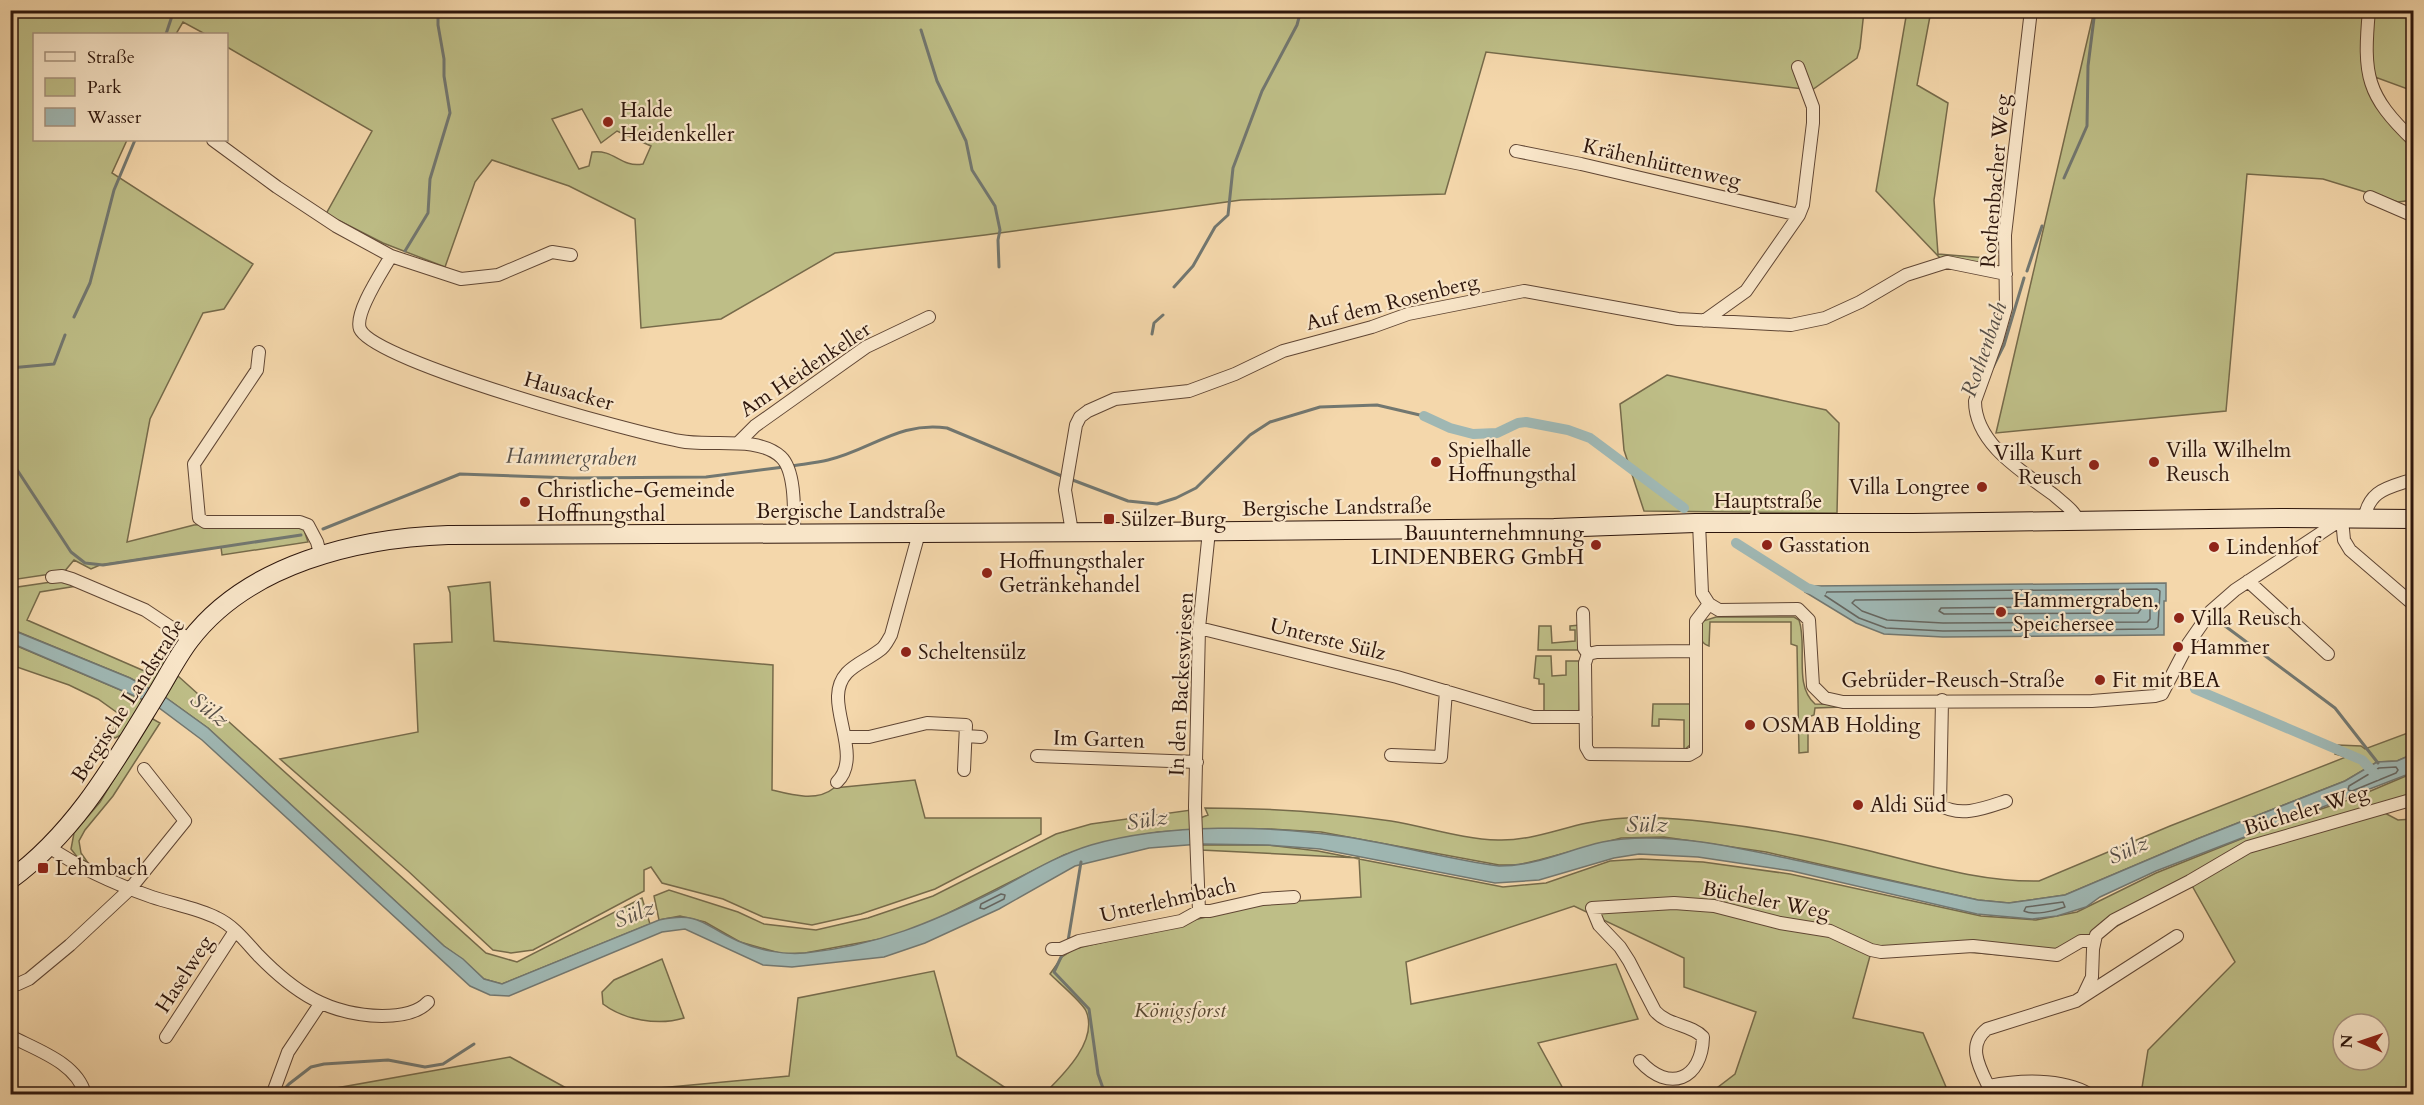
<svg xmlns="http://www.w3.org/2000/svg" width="2424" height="1105" viewBox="0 0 2424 1105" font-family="Cardo,serif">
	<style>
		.green { fill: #bebe87; stroke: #766a4a; stroke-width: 1.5; fill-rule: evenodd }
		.water { fill: #9fb7b3; stroke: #727770; stroke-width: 1.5 }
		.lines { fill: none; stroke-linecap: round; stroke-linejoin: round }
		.shore { stroke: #666660; stroke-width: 1.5 }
		.stream { stroke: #727770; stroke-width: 3 }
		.canal { stroke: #9fb7b3; stroke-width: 10 }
		.minor-casing { stroke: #604634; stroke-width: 14 }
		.secondary-casing { stroke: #2e160c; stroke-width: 20 }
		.minor { stroke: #f8e5c8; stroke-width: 12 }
		.secondary { stroke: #f8e5c8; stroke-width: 18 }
		.poi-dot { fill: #8f2418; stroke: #f8e5c8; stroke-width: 2 }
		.labels { text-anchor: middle; stroke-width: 4.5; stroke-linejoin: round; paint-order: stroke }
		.poi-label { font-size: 21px; fill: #2e160c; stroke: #f8e5c8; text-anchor: start }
		.street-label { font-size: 21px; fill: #2e160c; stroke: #f8e5c8 }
		.park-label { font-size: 21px; font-style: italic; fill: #594831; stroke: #f8e5c8 }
		.water-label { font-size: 22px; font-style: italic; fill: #564e46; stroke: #f8e5c8 }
	</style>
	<rect width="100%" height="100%" fill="#f4d7ab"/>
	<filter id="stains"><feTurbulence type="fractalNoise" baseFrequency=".00333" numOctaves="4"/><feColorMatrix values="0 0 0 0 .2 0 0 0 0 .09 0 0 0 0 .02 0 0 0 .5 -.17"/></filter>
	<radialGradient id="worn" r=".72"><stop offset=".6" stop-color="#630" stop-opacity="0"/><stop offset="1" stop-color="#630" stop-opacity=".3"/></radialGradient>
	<!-- green -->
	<path class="green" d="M11,11H1864L1860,48L1857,58L1812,90L1486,52L1445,194L1241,200L985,235L835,253L721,319L641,328L635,219L569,186L492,160L475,182L445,267L383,243L326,214L372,131L227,47L226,34H205L183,22L176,34H34V140H127L112,173L253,264L224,309L203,313L150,419L127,542L194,525L229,523L303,527L308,542L222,555L221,547L100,565L91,569L74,560L64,572L11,580ZM582,109L601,143L617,131L651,146L643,164C620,168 615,149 592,152L589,166L579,169L552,119Z
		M1907,11H1931L1917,85L1948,103L1934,200L1938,254L1986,258L1984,267L1940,258L1876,191Z
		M2094,11H2413V91L2375,77L2385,104L2413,132V200L2398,202L2323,179L2247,174L2226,411L1996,433Z
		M1667,375L1826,410L1839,423L1837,513L1644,511L1624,450L1620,404Z
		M58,581L77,586L40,592L27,620L149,673L160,659L164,661L165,663L150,689L130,678L11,629V588Z
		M490,582L494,641L773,665L772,790C792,795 817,802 834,788L915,780L925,818H1041V834L935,889L861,914L812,925L763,917L723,899L662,883L651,867L644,870V891L533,950L511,953L493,950L408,871L280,759L418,732L414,644L452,642L450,593L448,587Z
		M1716,617H1794L1799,620C1808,646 1793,685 1815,704L1898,705L1815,708L1814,715L1808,717V752L1799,753L1797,646L1791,644V622H1710L1709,646C1698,643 1699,630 1703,621Z
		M1580,625V650H1538L1539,626H1551L1552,643L1575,641V630H1570V626Z
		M10,643L144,700L123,734L115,738L107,735V733H112L119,714L98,699L69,685L11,665Z
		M1536,656H1551L1552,676L1566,675V661H1580L1579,711L1544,714V684H1539V679L1534,678Z
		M178,676L486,953L517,962L642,898L650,924L502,984L484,979L463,960L444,946L208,728L165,697Z
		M1653,704H1691V744L1684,750V720L1659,719V726H1652Z
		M151,718L160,723L113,796L85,830L79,841L81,853L88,863L78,858L71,849L74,833L100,802Z
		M2413,731V754L2397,761L2377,762L2345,781L2197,839L2065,895L2009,903L1978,900L1766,852L1664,837L1621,838L1539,860L1518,865H1499L1321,832L1269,829H1201L1200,818L1208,815L1205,808C1268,808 1329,812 1391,821C1427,827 1462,839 1498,840C1529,841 1558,829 1587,823C1628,815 1668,817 1709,822C1762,828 1814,837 1866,850C1924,864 1979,882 2039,881L2170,826L2346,757L2335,754L2338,745L2361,746L2365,749Z
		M2413,773V796L2375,808L2398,820L2413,819V1094H2141L2148,1050L2235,962L2191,884L2057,960L1968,952L1870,956L1853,1018L1923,1033L1949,1094H1709L1735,1074L1756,1012L1684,987V958L1574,906L1406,962L1411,1004L1616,964L1638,1019L1538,1043L1566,1094H1044C1062,1076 1099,1041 1086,1011C1083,1003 1058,982 1050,974L1062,957L1074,949L1264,903L1361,897L1359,858L1201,850V845H1268L1318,851L1503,887L1546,883L1610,861L1641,859L1703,862L1790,874L1981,916L2036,920L2077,912L2156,873L2291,819L2354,798ZM2343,1024H2379V1060H2343Z
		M1191,810V830L1158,832L1091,846L1064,855L927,924L886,938L805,953L783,954L740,942L705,922L680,916L659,920L654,896L669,890L738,912L764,924L816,930L868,918L933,896L1056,834L1091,824Z
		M662,959L684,1018C658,1026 624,1020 603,1004L602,992L614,980Z
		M934,971L957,1056L1015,1094H594L789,1076L798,998Z
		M510,1057L577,1094H314V1092Z"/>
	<!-- water -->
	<path class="water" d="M2166,583V601H2164V635H2158L1943,637L1884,634L1856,623L1805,592L1810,586Z
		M10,629L130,678L150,689L144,700L11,643Z
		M165,697L208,728L444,946L463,959L484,979L502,984L659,920C702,911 703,926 738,941C758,950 783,955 805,953C877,946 933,922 997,890C1027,874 1058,855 1091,845C1167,823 1269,825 1347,837C1398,845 1448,859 1499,866C1545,866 1581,842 1623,839C1682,834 1742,849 1800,861C1859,874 1919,887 1978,900L2009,903L2065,895L2197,839L2345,781L2377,762L2397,761L2413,754L2414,772L2156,871L2100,897L2086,907L2057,916L2032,919L1977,914L1792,871L1698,857L1639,854L1614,858L1539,880L1495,883L1320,849L1268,845L1200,844L1149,848L1075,866L999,909L925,943L884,957L792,967L763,965L685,929L662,932L509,996L490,995L470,986L202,740L158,707Z"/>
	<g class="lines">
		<!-- shore -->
		<path class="shore" d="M2157,589L2160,591L2158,627L2155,629L1943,631L1886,628L1859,618L1824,595L1827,592Z
			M2148,597L2150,600V619L2147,622L1943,623L1887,620L1862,611L1852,603L1855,600Z
			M2138,606L2141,609L2138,613L1944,614L1939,611L1941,608Z
			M2396,767L2398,770L2396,773L2352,791L2348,790L2349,786L2379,768Z
			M1001,894L1005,895L1004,899L984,909L980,908L981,904Z
			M2063,902L2065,907C2054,911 2034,916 2024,911L2026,907Z"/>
		<!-- stream -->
		<path class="stream" d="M921,30L937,81L966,141L972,170L995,206L1000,230L998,240L999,267
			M166,34L174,10
			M2064,178L2087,126L2088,66L2095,10
			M405,251L428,213L430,179L450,113L444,76V59L438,25V10
			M2027,271L2042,226
			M1174,287L1193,266L1215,227L1228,215L1233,168L1262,91L1297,25L1301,10
			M74,317L90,283L114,190L135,140
			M1152,334L1154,323L1163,315
			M1993,367L2004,345L2024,278
			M10,368L54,364L65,335
			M10,459L71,552L85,563L103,565L301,535
			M791,466C803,464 816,463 828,460C871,450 899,421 947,428L1064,477
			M1070,479L1128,501L1157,504L1176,498L1196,488L1250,435L1270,422L1320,407L1377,405L1424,416
			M323,529L460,474L573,478L706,477L784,467
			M2217,620L2335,708L2378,763
			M1068,941L1081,862
			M1063,953L1054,972L1089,1009L1098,1074L1105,1094
			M280,1094L289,1084L311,1067L324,1064L388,1060L425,1067L443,1064L474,1044"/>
		<!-- canal -->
		<path class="canal" d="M1424,416L1450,428L1473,434L1497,433L1518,423L1526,422L1568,430L1590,438L1684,508
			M1736,543L1807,588L1821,592
			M2195,689L2362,760L2376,775"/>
		<defs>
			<path id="minor" d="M2031,10L2005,235L2006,308L1997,340L1975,401C1975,444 2023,472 2054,495C2064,504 2074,510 2079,522
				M2369,10C2363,76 2366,95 2414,141
				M213,140L277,187L336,226L391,256C382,272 354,313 360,329C374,362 635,433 680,441C710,447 757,435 781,457C796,471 794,513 794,532
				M1516,151L1581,164L1799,215
				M2370,197L2414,216
				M391,256L461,279L498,275L552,252L571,255
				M1704,321L1746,291L1799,215L1803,205L1813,123V107L1798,67
				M259,352L257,370L194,464L199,518L205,522H300L308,525L317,542L321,557
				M739,442L755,426L866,347L929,317
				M2342,519L2344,540L2350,550L2414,605
				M2364,520C2369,489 2388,488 2414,479
				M1699,523L1702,593L1709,604L1719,610L1798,609L1809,620L1813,686L1825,698L1843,702L2092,701L2155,696L2162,694L2188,644L2211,611L2235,590L2342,519
				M1072,532L1065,490L1076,425L1080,417L1088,411L1115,399L1189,391L1235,374L1283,351L1372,327L1408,314L1524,291L1678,319L1791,325L1825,318L1860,302L1906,275L1947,262L2006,274
				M52,577L62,576L72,579L145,610L190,640
				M2248,581L2328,654
				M1583,613L1584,648L1588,654
				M1199,628L1397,677L1533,717H1586
				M1696,651V751L1689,755L1590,754L1586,747L1585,663L1588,654L1597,652L1696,651V621L1709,604
				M1942,700L1940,805C1960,818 1985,808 2006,801
				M966,736L981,737
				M846,737H869L927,723L966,725L964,770
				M1391,755L1441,757L1446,691
				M1037,756L1197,762
				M837,782C859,761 837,722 838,696C839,668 862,664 880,650C885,647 888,640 891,635L919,533
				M49,847C81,869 115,884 152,897C173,904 197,908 217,918C234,926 246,942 258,955C294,992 328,1015 382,1016C398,1016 417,1014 428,1002
				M1199,911L1195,807L1199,628L1209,531
				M1052,949H1061L1079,941L1181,921L1199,911H1210L1263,899L1294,897
				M10,984H18L29,979L70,945L130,889L185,821L144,769
				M2083,996L2092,977L2093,949L2096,935L2114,920L2190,881L2248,847L2414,799
				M10,1036C37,1050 77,1063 85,1094
				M166,1037L235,931
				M1640,1061C1669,1093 1702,1080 1703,1037C1691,1024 1668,1026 1655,1011L1629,961L1620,947L1599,925L1592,908L1674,903L1714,906L1780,923L1830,931L1871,950L1881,952L1973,946L2057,955L2081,941H2093
				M1989,1086C2019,1080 2061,1078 2089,1094
				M274,1090L288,1052L320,1004
				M1992,1094C1983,1073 1964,1047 1987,1029L2076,1001L2177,936"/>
			<path id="secondary" d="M10,880C76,832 115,762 156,695C167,677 177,657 190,640C248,564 357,538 448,535L1136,532L1554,528L1695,523H1913L2280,518L2414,519"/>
		</defs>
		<!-- minor casing -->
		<use href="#minor" class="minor-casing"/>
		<!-- secondary casing -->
		<use href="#secondary" class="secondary-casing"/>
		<!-- minor -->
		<use href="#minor" class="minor"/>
		<!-- secondary -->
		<use href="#secondary" class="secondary"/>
	</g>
	<!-- markers -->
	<g class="poi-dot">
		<circle cx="608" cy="122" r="6"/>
		<circle cx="1436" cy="462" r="6"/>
		<circle cx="2154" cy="462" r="6"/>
		<circle cx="2094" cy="465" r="6"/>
		<circle cx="1982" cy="487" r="6"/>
		<circle cx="525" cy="502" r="6"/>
		<rect x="1103" y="513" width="12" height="12" rx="3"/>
		<circle cx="1596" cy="545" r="6"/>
		<circle cx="1767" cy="545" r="6"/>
		<circle cx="2214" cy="547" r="6"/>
		<circle cx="987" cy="573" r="6"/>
		<circle cx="2001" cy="612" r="6"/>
		<circle cx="2179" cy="618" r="6"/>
		<circle cx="2178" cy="647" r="6"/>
		<circle cx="906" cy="652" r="6"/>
		<circle cx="2100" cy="680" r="6"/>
		<circle cx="1750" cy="725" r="6"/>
		<circle cx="1858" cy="805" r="6"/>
		<rect x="37" y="862" width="12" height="12" rx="3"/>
	</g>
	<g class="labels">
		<!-- poi labels -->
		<g class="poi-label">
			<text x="620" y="117">Halde<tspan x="620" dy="24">Heidenkeller</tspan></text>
			<text x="1448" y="457">Spielhalle<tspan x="1448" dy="24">Hoffnungsthal</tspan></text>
			<text x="2166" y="457">Villa Wilhelm<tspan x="2166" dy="24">Reusch</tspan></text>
			<text x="2082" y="460" text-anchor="end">Villa Kurt<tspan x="2082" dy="24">Reusch</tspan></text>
			<text x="1970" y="494" text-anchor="end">Villa Longree</text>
			<text x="537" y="497">Christliche-Gemeinde<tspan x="537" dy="24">Hoffnungsthal</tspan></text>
			<text x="1121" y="526">Sülzer Burg</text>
			<text x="1584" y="540" text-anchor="end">Bauunternehmnung<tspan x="1584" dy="24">LINDENBERG GmbH</tspan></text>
			<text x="1779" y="552">Gasstation</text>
			<text x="2226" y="554">Lindenhof</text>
			<text x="999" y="568">Hoffnungsthaler<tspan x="999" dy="24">Getränkehandel</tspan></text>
			<text x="2013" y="607">Hammergraben,<tspan x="2013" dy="24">Speichersee</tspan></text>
			<text x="2191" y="625">Villa Reusch</text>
			<text x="2190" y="654">Hammer</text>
			<text x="918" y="659">Scheltensülz</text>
			<text x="2112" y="687">Fit mit BEA</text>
			<text x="1762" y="732">OSMAB Holding</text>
			<text x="1870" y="812">Aldi Süd</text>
			<text x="55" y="875">Lehmbach</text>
		</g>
		<!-- street labels -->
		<g class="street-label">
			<text transform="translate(1662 163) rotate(13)" y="7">Krähenhüttenweg</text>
			<text transform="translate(1995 181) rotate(-85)" y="7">Rothenbacher Weg</text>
			<text transform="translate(1392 302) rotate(-14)" y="7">Auf dem Rosenberg</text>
			<text transform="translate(805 369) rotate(-34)" y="7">Am Heidenkeller</text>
			<text transform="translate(569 391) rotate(16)" y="7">Hausacker</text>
			<text x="1768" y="508">Hauptstraße</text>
			<text transform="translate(1337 507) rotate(-1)" y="7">Bergische Landstraße</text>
			<text x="851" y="518">Bergische Landstraße</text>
			<text transform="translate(1328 639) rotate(14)" y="7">Unterste Sülz</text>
			<text x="1953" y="687">Gebrüder-Reusch-Straße</text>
			<text transform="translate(1181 684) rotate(-87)" y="7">In den Backeswiesen</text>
			<text transform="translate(128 700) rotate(-57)" y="7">Bergische Landstraße</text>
			<text transform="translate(1099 739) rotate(2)" y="7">Im Garten</text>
			<text transform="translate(2306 810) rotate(-17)" y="7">Bücheler Weg</text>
			<text transform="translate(1168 900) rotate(-13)" y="7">Unterlehmbach</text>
			<text transform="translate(1766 900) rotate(11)" y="7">Bücheler Weg</text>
			<text transform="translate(184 974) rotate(-57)" y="7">Haselweg</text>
		</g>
		<!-- park labels -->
		<g class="park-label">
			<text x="1180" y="1017">Königsforst</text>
		</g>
		<!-- water labels -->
		<g class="water-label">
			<text transform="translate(1983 349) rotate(-71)" y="8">Rothenbach</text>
			<text transform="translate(571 456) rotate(1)" y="8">Hammergraben</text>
			<text transform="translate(210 709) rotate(38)" y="8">Sülz</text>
			<text transform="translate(1147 819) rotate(-9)" y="8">Sülz</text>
			<text x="1647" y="832">Sülz</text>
			<text transform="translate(2128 849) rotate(-24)" y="8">Sülz</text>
			<text transform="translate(634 913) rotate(-22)" y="8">Sülz</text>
		</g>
	</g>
	<!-- margin -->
	<rect width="2424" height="1105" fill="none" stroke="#f4d7ab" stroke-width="36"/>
	<rect x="12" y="12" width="2400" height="1081" fill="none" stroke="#2e160c" stroke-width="3"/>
	<rect x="18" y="18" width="2388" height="1069" fill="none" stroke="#2e160c" stroke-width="1.5"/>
	<!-- legend -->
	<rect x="33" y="33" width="195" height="108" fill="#f8e5c8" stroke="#a7927d" stroke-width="1.5"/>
	<rect x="45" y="52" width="30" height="9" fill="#f8e5c8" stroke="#a7927d" stroke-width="1.5"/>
	<text x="87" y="63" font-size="18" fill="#2e160c">Straße</text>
	<rect x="45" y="78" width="30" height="18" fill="#bebe87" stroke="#a7927d" stroke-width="1.5"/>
	<text x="87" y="93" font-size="18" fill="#2e160c">Park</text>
	<rect x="45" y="108" width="30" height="18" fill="#9fb7b3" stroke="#a7927d" stroke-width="1.5"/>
	<text x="87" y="123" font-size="18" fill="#2e160c">Wasser</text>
	<!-- north arrow -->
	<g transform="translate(2361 1042) rotate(272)"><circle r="28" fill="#f8e5c8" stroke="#a7927d" stroke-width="1.5"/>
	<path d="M0-4.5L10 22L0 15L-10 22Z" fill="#8f2418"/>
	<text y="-9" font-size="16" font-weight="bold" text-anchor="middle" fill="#2e160c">N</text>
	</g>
	<rect width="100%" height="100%" filter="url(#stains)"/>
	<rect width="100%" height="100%" fill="url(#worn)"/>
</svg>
